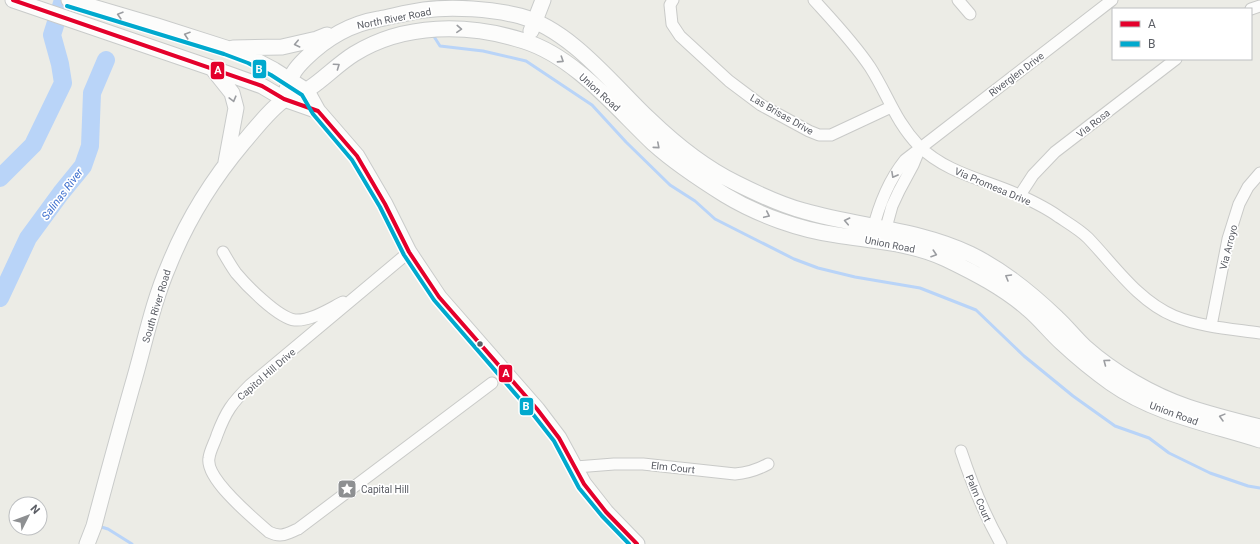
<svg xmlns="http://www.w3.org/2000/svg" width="1260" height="544" viewBox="0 0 1260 544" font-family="Roboto,sans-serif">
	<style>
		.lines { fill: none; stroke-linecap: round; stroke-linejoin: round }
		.stream { stroke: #b9d4f8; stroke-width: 3 }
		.river { stroke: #b9d4f8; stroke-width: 18 }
		.street-casing { stroke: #c9cac8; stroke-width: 13 }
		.secondary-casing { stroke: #c9cbca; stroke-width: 17 }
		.street { stroke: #fcfcfb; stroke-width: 11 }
		.secondary { stroke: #fcfcfb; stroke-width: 15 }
		.bus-1-casing { stroke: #fff; stroke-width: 7 }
		.bus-2-casing { stroke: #fff; stroke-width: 7 }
		.bus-1 { stroke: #e4002b; stroke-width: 4 }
		.bus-2 { stroke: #00a9ce; stroke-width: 4 }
		.oneway { stroke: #9b9da1 }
		.bus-dot { fill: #5b5e65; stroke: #fff; stroke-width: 1.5 }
		.labels { text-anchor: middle; stroke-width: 3.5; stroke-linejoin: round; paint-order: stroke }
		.street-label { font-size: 10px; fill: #5b5e65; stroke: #fff }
		.poi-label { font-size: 10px; fill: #5b5e65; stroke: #fff; text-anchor: start }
		.water-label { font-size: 11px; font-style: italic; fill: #3b6dcd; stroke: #fff }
		.line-badge { stroke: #fff; stroke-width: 1.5 }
		.badge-label { font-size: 11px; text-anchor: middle; font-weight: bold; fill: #fff }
	</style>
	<rect width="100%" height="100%" fill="#ecece6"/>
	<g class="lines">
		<!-- stream -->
		<path class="stream" d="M433,35L440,46L483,51L526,61L592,105L626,142L670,185L695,201L715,219L794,259L818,268L855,277L920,288L976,310L1024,356L1073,396L1115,426L1149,438L1169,453L1210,473L1248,486L1260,488
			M98,526L108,529L132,544"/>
		<!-- river -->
		<path class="river" d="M0,178L33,145L63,83L60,64L52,35L63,0
			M0,298L28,238L61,193L83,166L90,146L92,93L106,60"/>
		<defs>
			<path id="street" d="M673,0L670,5L672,24L680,36L729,81L761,105L809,131L819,135H831L891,107
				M814,0C834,22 854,43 870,67C888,95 895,121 919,146C946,173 986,180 1019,195C1032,201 1047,208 1059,217C1068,223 1080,230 1088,238C1114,265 1138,301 1174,316C1201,327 1232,329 1260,333
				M958,0L970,14
				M1251,9L1260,6
				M1020,195L1033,175L1055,152L1176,59
				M872,233C878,208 888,181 905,160L1112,0
				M884,235L892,206L899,191L913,165L920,148
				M223,252C227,259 231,266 236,273C246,285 278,318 295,320C311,321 329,309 343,302
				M409,252L250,385C232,403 226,411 217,435C215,442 210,450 209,458C205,479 253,518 269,532C281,538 286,534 298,529L492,383
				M1211,326L1228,239L1239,204L1248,187L1260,173
				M961,451C972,484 984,514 1001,544
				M576,467L614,464H643L735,474C747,473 757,470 768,464"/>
			<path id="secondary" d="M13,0L209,67L262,86L284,99L318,111
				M69,0L157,26L226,48L251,58L274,70L307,91L318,111L357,156L385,204L409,252L439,297L537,409L559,438L584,484L606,512L637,544
				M531,31L543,0
				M233,48L282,47L317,39L327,35
				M212,68L232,93L236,108L226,162
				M284,99C287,90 289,80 294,72C297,67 301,63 305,59C326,38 349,24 379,19C394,16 409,12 424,10C453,6 492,9 520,16C571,30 612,84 649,119C675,144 703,167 736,183C758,194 781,205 804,211C859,227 918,229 970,254C1003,270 1031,293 1057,318C1067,327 1075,338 1085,347C1113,372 1152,395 1188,407C1212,415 1236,421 1260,427
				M87,544L94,526C106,480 119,433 132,387C144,347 152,304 169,265C187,220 212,180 243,143C255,129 267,113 281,102C289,95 301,94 310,88C325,78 338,64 354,54C404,23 468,23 524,41C575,57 616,108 654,144C675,163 701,180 725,195C758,215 800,230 837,235C874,241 912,243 946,259C975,273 1004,288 1028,309C1040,319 1050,332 1062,343C1077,357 1094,371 1111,383C1155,414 1210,424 1260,440"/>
		</defs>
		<!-- street casing -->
		<use href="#street" class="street-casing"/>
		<!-- secondary casing -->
		<use href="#secondary" class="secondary-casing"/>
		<!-- street -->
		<use href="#street" class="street"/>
		<!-- secondary -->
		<use href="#secondary" class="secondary"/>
		<defs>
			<path id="bus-1" d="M13,0L262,86L284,99L318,111L357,156L385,204L409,252L439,297L537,409L559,438L584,484L606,512L637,544"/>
			<path id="bus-2" d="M67,6L224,54L248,63L271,75L302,95L313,114L352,160L380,207L404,255L434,300L532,413L554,441L579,488L602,516L629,544"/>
		</defs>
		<!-- bus-1 casing -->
		<use href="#bus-1" class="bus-1-casing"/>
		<!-- bus-2 casing -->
		<use href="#bus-2" class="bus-2-casing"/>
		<!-- bus-1 -->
		<use href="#bus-1" class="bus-1"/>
		<!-- bus-2 -->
		<use href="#bus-2" class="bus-2"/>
	</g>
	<!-- one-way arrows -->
	<defs><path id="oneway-chevron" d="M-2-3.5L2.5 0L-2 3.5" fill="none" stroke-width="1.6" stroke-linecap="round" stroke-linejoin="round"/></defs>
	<g class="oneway">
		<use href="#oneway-chevron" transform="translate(120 15) rotate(-164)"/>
		<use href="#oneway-chevron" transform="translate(459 29) rotate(3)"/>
		<use href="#oneway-chevron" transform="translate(187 35) rotate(-162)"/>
		<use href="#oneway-chevron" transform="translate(297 44) rotate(167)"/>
		<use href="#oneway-chevron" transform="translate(561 60) rotate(33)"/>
		<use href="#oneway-chevron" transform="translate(337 66) rotate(-35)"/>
		<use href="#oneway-chevron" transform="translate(233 99) rotate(75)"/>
		<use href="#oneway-chevron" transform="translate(657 146) rotate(41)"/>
		<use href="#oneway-chevron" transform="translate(894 175) rotate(119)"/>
		<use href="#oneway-chevron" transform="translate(767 215) rotate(25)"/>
		<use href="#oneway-chevron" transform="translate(847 221) rotate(-168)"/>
		<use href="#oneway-chevron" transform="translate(934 254) rotate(18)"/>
		<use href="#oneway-chevron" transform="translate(1008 277) rotate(-150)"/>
		<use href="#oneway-chevron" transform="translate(1106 362) rotate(-143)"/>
		<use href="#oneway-chevron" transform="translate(1222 417) rotate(-165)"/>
	</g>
	<!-- icons -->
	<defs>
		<symbol id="sight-square" viewBox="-11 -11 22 22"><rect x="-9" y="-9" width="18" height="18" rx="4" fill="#8e9092" stroke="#fff"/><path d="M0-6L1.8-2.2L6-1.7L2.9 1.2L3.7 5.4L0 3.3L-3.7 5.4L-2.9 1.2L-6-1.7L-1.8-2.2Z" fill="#fff"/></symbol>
	</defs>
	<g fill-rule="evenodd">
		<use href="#sight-square" x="336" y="478" width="22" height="22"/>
	</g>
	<!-- markers -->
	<circle class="bus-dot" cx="480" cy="344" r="3.5"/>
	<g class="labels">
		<!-- street labels -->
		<g class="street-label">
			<text transform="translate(394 18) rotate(-11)" y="4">North River Road</text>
			<text transform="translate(1016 74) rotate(-37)" y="4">Riverglen Drive</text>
			<text transform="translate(600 92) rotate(42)" y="4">Union Road</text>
			<text transform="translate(782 114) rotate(30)" y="4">Las Brisas Drive</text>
			<text transform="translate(1093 123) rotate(-38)" y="4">Via Rosa</text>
			<text transform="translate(993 186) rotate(23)" y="4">Via Promesa Drive</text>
			<text transform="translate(890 244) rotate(11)" y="4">Union Road</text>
			<text transform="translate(1228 247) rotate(-76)" y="4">Via Arroyo</text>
			<text transform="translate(156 306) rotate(-73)" y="4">South River Road</text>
			<text transform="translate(266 374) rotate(-41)" y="4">Capitol Hill Drive</text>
			<text transform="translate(1174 413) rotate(20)" y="4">Union Road</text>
			<text transform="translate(673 467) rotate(6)" y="4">Elm Court</text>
			<text transform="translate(979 498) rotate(67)" y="4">Palm Court</text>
		</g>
		<!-- poi labels -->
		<g class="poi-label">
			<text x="361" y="493">Capital Hill</text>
		</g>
		<!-- water labels -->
		<g class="water-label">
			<text transform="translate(62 194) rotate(-53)" y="4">Salinas River</text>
		</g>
	</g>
	<g class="line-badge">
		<rect x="252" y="59" width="15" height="20" rx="4" fill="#00a9ce"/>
		<rect x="210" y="61" width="15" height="19" rx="4" fill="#e4002b"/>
		<rect x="498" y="364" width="15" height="19" rx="4" fill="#e4002b"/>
		<rect x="519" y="397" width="15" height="19" rx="4" fill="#00a9ce"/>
	</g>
	<g class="badge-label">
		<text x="259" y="73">B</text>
		<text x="218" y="74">A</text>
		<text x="506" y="377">A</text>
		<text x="526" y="410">B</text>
	</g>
	<!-- legend -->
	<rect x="1112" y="8" width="140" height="52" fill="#ffffff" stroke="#bdbfc1"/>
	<rect x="1120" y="21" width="20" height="6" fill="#e4002b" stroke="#bdbfc1"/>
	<text x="1148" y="28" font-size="12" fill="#5b5e65">A</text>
	<rect x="1120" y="41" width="20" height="6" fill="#00a9ce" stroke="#bdbfc1"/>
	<text x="1148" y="48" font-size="12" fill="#5b5e65">B</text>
	<!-- north arrow -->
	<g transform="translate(28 516) rotate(48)"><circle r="19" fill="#ffffff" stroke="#bdbfc1"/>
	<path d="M0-3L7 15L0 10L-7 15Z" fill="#8e9092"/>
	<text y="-6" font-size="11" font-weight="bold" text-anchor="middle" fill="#5b5e65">N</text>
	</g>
</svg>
